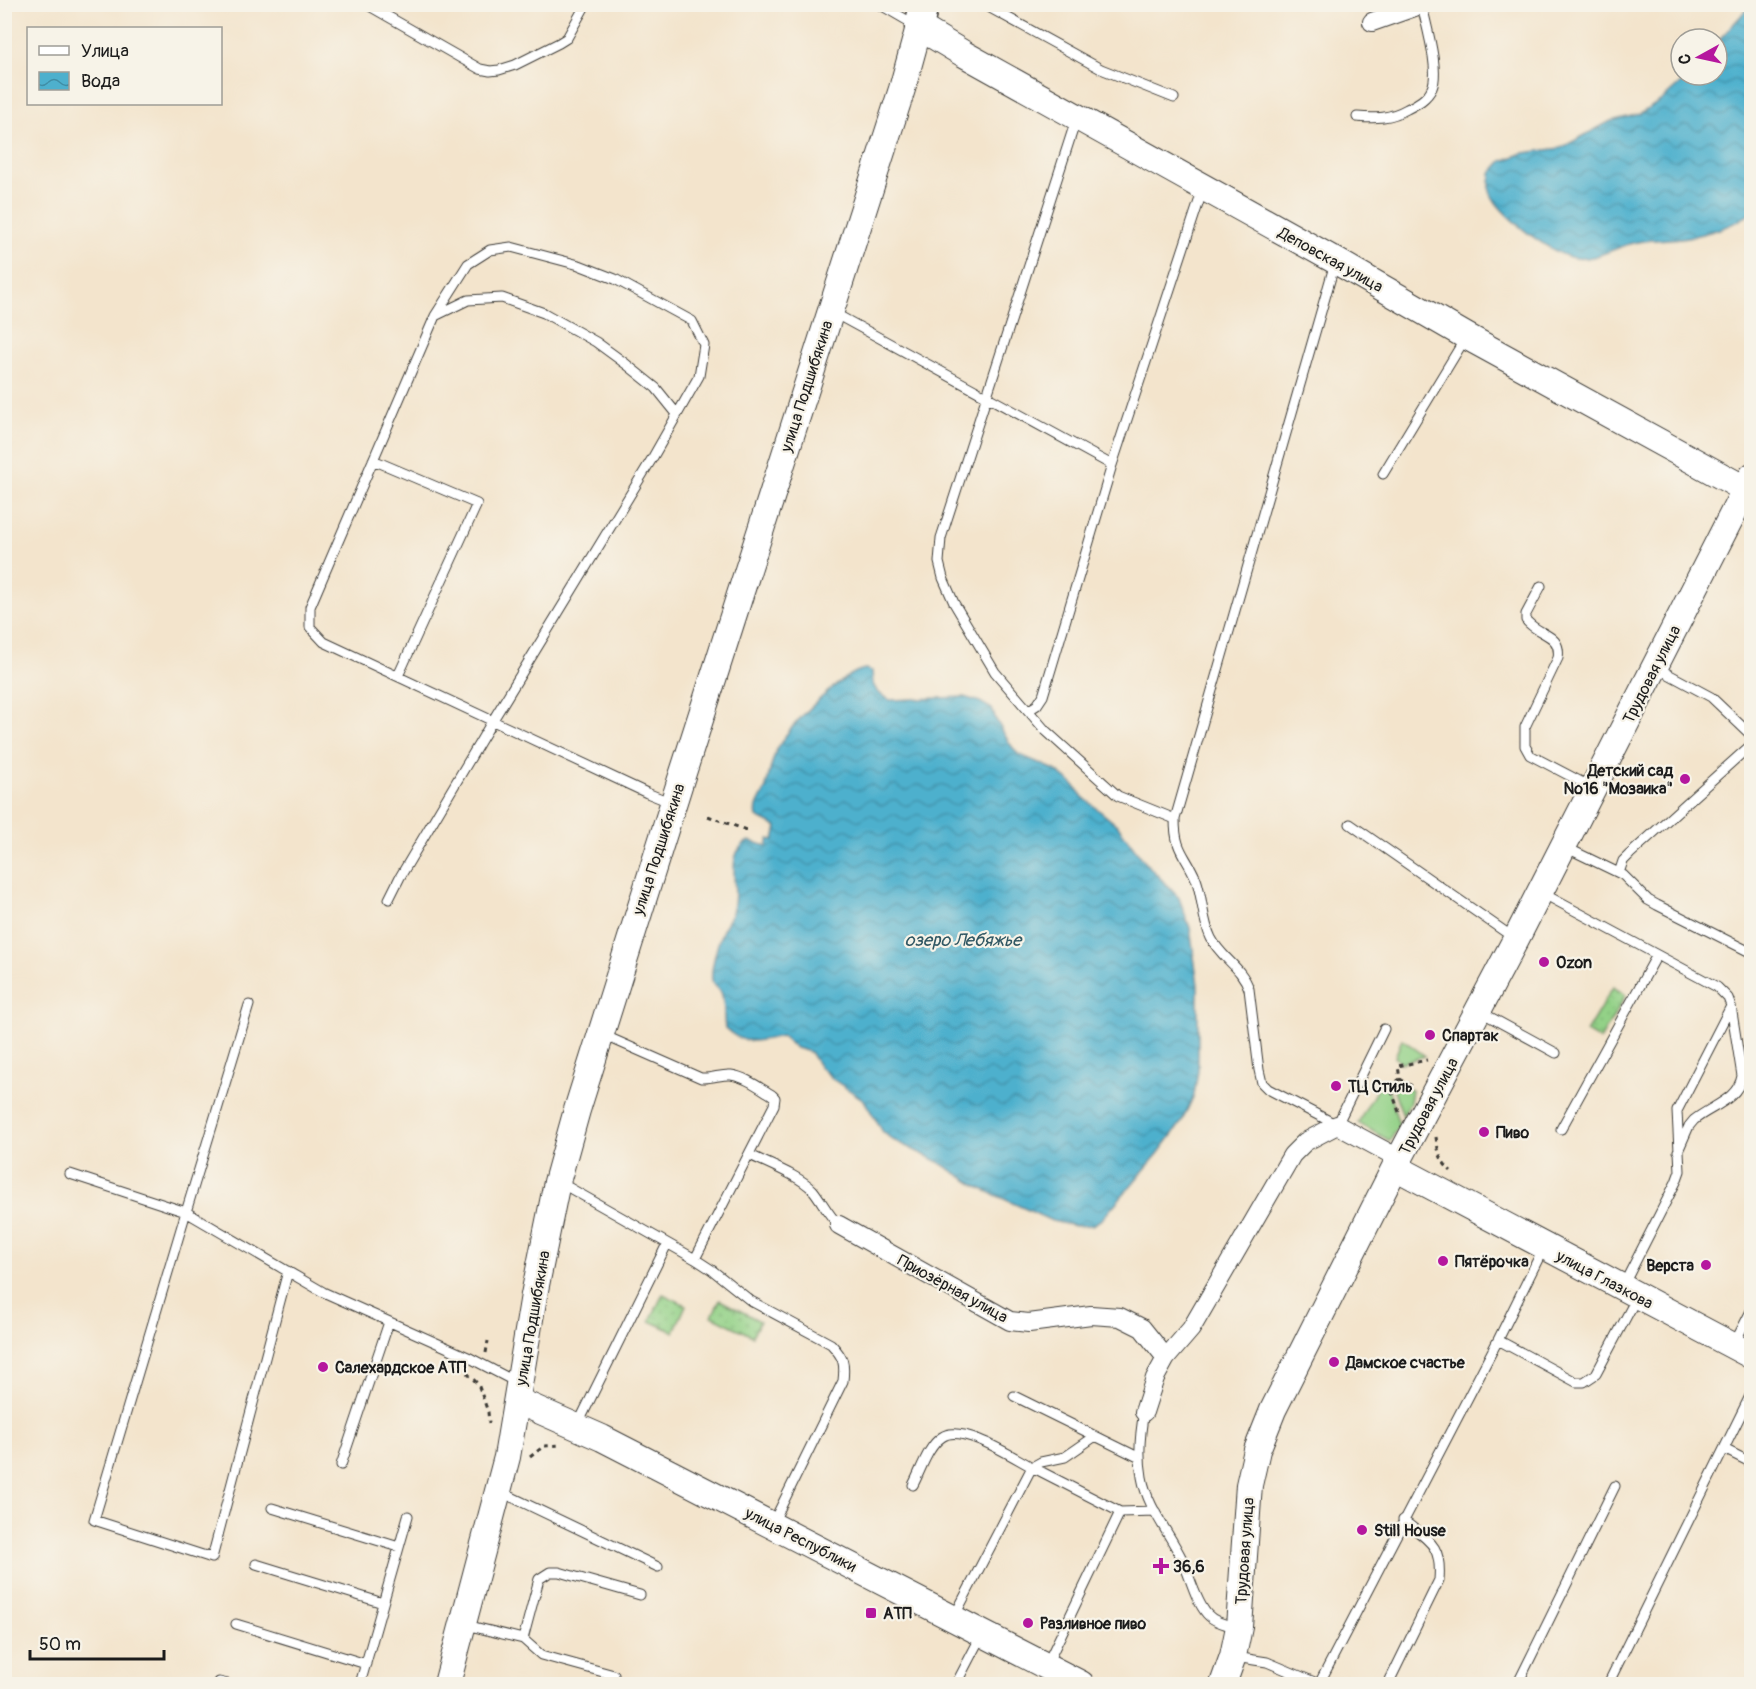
<svg xmlns="http://www.w3.org/2000/svg" width="1756" height="1689" viewBox="0 0 1756 1689" font-family="Pangolin,sans-serif">
	<style>
		.green { fill: #93d187; stroke: #587652; stroke-width: 1.5 }
		.park { fill: url(#park-dots); stroke: #587652; stroke-width: 1.5 }
		.water { fill: url(#water-waves); stroke: #356674; stroke-width: 1.5 }
		.lines { fill: none; stroke-linecap: round; stroke-linejoin: round }
		.lane-casing { stroke: #3c3a36; stroke-width: 11 }
		.street-casing { stroke: #3c3a36; stroke-width: 20 }
		.secondary-casing { stroke: #3c3a36; stroke-width: 28 }
		.primary-casing { stroke: #3c3a36; stroke-width: 31 }
		.path { stroke: #3c3a36; stroke-width: 3; stroke-dasharray: 4.5 4.5; stroke-linecap: butt }
		.lane { stroke: #fff; stroke-width: 9 }
		.street { stroke: #fff; stroke-width: 18 }
		.secondary { stroke: #fff; stroke-width: 26 }
		.primary { stroke: #fff; stroke-width: 28 }
		.poi-dot { fill: #b5179e; stroke: #f7f3e8; stroke-width: 2 }
		.labels { text-anchor: middle; stroke-width: 4.5; stroke-linejoin: round; paint-order: stroke }
		.street-label { font-size: 16px; fill: #1c1c1c; stroke: #f7f3e8 }
		.poi-label { font-size: 16px; font-weight: bold; fill: #1c1c1c; stroke: #f7f3e8; text-anchor: start }
		.water-label { font-size: 18px; font-style: italic; fill: #305763; stroke: #f7f3e8 }
	</style>
	<defs>
		<pattern id="park-dots" width="8" height="8" patternUnits="userSpaceOnUse" patternTransform="scale(1.5)"><rect width="8" height="8" fill="#93d187"/><path d="M2 2h.1M6 6h.1" fill="none" stroke="#7eb374" stroke-width="1.8" stroke-linecap="round"/></pattern>
		<pattern id="water-waves" width="16" height="10" patternUnits="userSpaceOnUse" patternTransform="scale(1.5)"><rect width="16" height="10" fill="#4eb0cd"/><path d="M0 5q4-4 8 0t8 0" fill="none" stroke="#408ea6"/></pattern>
	</defs>
	<rect width="100%" height="100%" fill="#f7f3e8"/>
	<filter id="ink" filterUnits="userSpaceOnUse"><feTurbulence type="fractalNoise" baseFrequency=".0167" numOctaves="2"/><feDisplacementMap in="SourceGraphic" scale="12" xChannelSelector="R" yChannelSelector="G"/><feConvolveMatrix kernelMatrix="1 2 1 2 8 2 1 2 1" color-interpolation-filters="sRGB"/></filter>
	<filter id="wash" filterUnits="userSpaceOnUse"><feTurbulence type="fractalNoise" baseFrequency=".008" numOctaves="4" result="noise"/><feDisplacementMap in="SourceGraphic" scale="24" xChannelSelector="R" yChannelSelector="G"/><feGaussianBlur stdDeviation="1.35" result="paint"/><feColorMatrix in="noise" values="0 0 0 0 0 0 0 0 0 0 0 0 0 0 0 0 0 1.4 0 .05"/><feComposite in="paint" operator="in"/></filter>
	<g filter="url(#wash)">
		<rect width="100%" height="100%" fill="#f3e4cc"/>
		<!-- green -->
		<path class="green" d="M1402,1039L1425,1056L1401,1063L1395,1057Z
			M1399,1084L1412,1091L1410,1102L1403,1116L1393,1088Z
			M1378,1087L1388,1088L1399,1125L1390,1141L1358,1123Z"/>
		<!-- park -->
		<path class="park" d="M1613,987L1626,995L1600,1040L1586,1032Z
			M663,1294L686,1305L674,1332L650,1321Z
			M720,1300L760,1321L752,1336L712,1316Z"/>
		<!-- water -->
		<path class="water" d="M1751,5L1752,212C1736,225 1707,234 1687,237C1671,240 1653,239 1637,242C1616,246 1596,261 1575,258C1553,256 1495,212 1490,191C1489,186 1491,178 1491,173L1502,161L1524,153L1561,148L1611,121L1640,114L1662,100L1690,75H1717V42Z
			M865,669L872,671L873,684L878,693L890,700L964,697L980,702L992,709L996,720L1010,744L1018,754L1055,770L1073,784L1083,797L1118,826L1144,861L1179,898L1190,928L1198,985V1071L1194,1095L1181,1123L1158,1154L1102,1219L1092,1225L1075,1226L1052,1221L978,1187L937,1161L893,1140L883,1132L864,1100L834,1080L819,1066L810,1052L796,1048L782,1036C757,1041 745,1047 725,1028C723,1017 725,1005 722,995C721,989 713,986 712,980C710,970 718,943 721,934C726,923 733,916 734,904C738,883 725,852 749,841L767,846L769,839L774,840L777,827L757,817C754,804 763,798 766,787C770,773 771,759 779,746C790,725 842,673 865,669Z"/>
	</g>
	<g filter="url(#ink)">
		<g class="lines">
			<defs>
				<path id="lane" d="M366,4L480,69L490,71L499,70L515,65L559,43L567,38L586,4
					M879,4L917,26
					M983,4L1101,69L1174,98
					M1357,117C1376,119 1391,118 1407,109C1417,104 1427,99 1432,88C1440,70 1426,25 1422,5
					M1076,120L941,538L939,562L943,578L954,603L995,672L1045,730L1118,796L1175,819
					M1335,263L1175,819C1175,852 1185,853 1196,879C1203,898 1202,920 1211,938C1221,958 1242,967 1249,989L1259,1070L1262,1083L1268,1089L1337,1125L1384,1029
					M832,312L1112,465
					M435,316L468,300L502,298L544,313L596,342L626,364L656,388L677,414
					M373,460L477,504L398,676
					M1383,474L1466,337
					M1541,586L1526,614V620C1538,636 1562,633 1558,658L1525,727V746L1530,755L1591,787
					M1657,668L1711,697L1752,736
					M1029,710L1037,705L1043,696L1112,465L1203,189
					M1350,824L1514,938
					M1565,847L1623,875L1648,900L1657,905L1752,953
					M1619,873L1623,861L1630,854L1752,744
					M1542,893L1717,987L1728,998L1731,1006L1742,1076C1738,1100 1711,1106 1694,1120L1689,1126L1678,1151
					M389,899L400,877L493,720L653,457L699,376L704,345L692,321L615,279L579,265L511,247L490,250L468,264L435,316L310,607V627L324,642L647,793L672,803
					M249,1005L186,1212L323,1292L468,1357L518,1383
					M1479,1011L1556,1053
					M601,1034L701,1078C711,1079 722,1074 731,1075C746,1077 760,1088 772,1095L775,1098L774,1105L695,1259
					M1561,1129L1657,955
					M750,1155C768,1164 800,1176 813,1190C822,1201 828,1215 839,1225
					M70,1174L186,1212L94,1520L212,1558L288,1271
					M559,1182L695,1259L712,1270L751,1301L831,1344C844,1358 845,1363 843,1381L772,1525
					M1623,1286L1676,1182L1680,1171L1677,1111L1731,1006
					M1498,1340L1576,1382H1584L1596,1374L1637,1297
					M1734,1344L1752,1309
					M1014,1396L1140,1458
					M1144,1412C1140,1433 1138,1455 1142,1477C1147,1507 1169,1532 1182,1559C1190,1576 1195,1600 1207,1614C1214,1622 1226,1625 1236,1627
					M577,1426L667,1244
					M1724,1449L1752,1463
					M341,1465L389,1322
					M913,1485C921,1470 928,1446 942,1437C961,1423 1013,1457 1032,1467L1041,1462L1065,1457L1094,1437
					M499,1491L658,1567
					M272,1508L399,1547
					M256,1564L383,1603
					M954,1617L1032,1467L1120,1512L1155,1511
					M236,1624L366,1664
					M466,1625L523,1639L541,1655L614,1675
					M523,1639L539,1579L550,1572H559L640,1595
					M1235,1657L1267,1662L1319,1684L1498,1340L1544,1247
					M1047,1664L1120,1512
					M219,1682L228,1684
					M360,1684L408,1516
					M956,1684L981,1636
					M1388,1684L1439,1580C1442,1544 1429,1541 1403,1520
					M1532,1684L1520,1679L1615,1486
					M1608,1684L1752,1392"/>
				<path id="street" d="M1372,22L1423,4
					M839,1225L1010,1321L1029,1323L1091,1315L1120,1317L1142,1328L1166,1358
					M1144,1412L1155,1378L1166,1358L1191,1329L1292,1155L1305,1142L1337,1125L1400,1159"/>
				<path id="secondary" d="M1395,1167L1752,1356
					M518,1401L602,1438L1081,1684
					M447,1684L507,1457L534,1295L557,1182L577,1110L681,779L902,89L919,27L964,54L1336,261L1466,336L1745,489
					M1223,1684L1233,1656L1239,1627L1249,1485L1257,1450L1273,1410L1395,1167L1516,939L1752,476"/>
				<path id="primary" d="M919,27L924,4"/>
			</defs>
			<!-- lane casing -->
			<use href="#lane" class="lane-casing"/>
			<!-- street casing -->
			<use href="#street" class="street-casing"/>
			<!-- secondary casing -->
			<use href="#secondary" class="secondary-casing"/>
			<!-- primary casing -->
			<use href="#primary" class="primary-casing"/>
			<!-- path -->
			<path class="path" d="M708,816L746,830
				M1400,1079L1414,1087
				M1399,1112L1390,1086L1400,1079L1398,1066L1427,1060
				M1436,1137C1438,1151 1440,1161 1451,1171
				M486,1353L488,1341
				M467,1373L478,1384L488,1412L489,1423
				M530,1457L544,1446L561,1445"/>
			<!-- lane -->
			<use href="#lane" class="lane"/>
			<!-- street -->
			<use href="#street" class="street"/>
			<!-- secondary -->
			<use href="#secondary" class="secondary"/>
			<!-- primary -->
			<use href="#primary" class="primary"/>
		</g>
	</g>
	<!-- markers -->
	<g class="poi-dot">
		<circle cx="1685" cy="779" r="6"/>
		<circle cx="1544" cy="962" r="6"/>
		<circle cx="1430" cy="1035" r="6"/>
		<circle cx="1336" cy="1086" r="6"/>
		<circle cx="1484" cy="1132" r="6"/>
		<circle cx="1443" cy="1261" r="6"/>
		<circle cx="1706" cy="1265" r="6"/>
		<circle cx="1334" cy="1362" r="6"/>
		<circle cx="323" cy="1367" r="6"/>
		<circle cx="1362" cy="1530" r="6"/>
		<path d="M1158 1557h6v6h6v6h-6v6h-6v-6h-6v-6h6z"/>
		<rect x="865" y="1607" width="12" height="12" rx="3"/>
		<circle cx="1028" cy="1623" r="6"/>
	</g>
	<g class="labels">
		<!-- street labels -->
		<g class="street-label">
			<text transform="translate(1331 259) rotate(29)" y="6">Деповская улица</text>
			<text transform="translate(806 386) rotate(-72)" y="6">улица Подшибякина</text>
			<text transform="translate(1651 674) rotate(-63)" y="6">Трудовая улица</text>
			<text transform="translate(658 849) rotate(-72)" y="6">улица Подшибякина</text>
			<text transform="translate(1428 1106) rotate(-62)" y="6">Трудовая улица</text>
			<text transform="translate(1605 1279) rotate(28)" y="6">улица Глазкова</text>
			<text transform="translate(953 1288) rotate(29)" y="6">Приозёрная улица</text>
			<text transform="translate(532 1318) rotate(-80)" y="6">улица Подшибякина</text>
			<text transform="translate(801 1539) rotate(27)" y="6">улица Республики</text>
			<text transform="translate(1244 1551) rotate(-86)" y="6">Трудовая улица</text>
		</g>
		<!-- poi labels -->
		<g class="poi-label">
			<text x="1673" y="776" text-anchor="end">Детский сад<tspan x="1673" dy="18">№16 "Мозаика"</tspan></text>
			<text x="1556" y="968">Ozon</text>
			<text x="1442" y="1041">Спартак</text>
			<text x="1348" y="1092">ТЦ Стиль</text>
			<text x="1496" y="1138">Пиво</text>
			<text x="1455" y="1267">Пятёрочка</text>
			<text x="1694" y="1271" text-anchor="end">Верста</text>
			<text x="1346" y="1368">Дамское счастье</text>
			<text x="335" y="1373">Салехардское АТП</text>
			<text x="1374" y="1536">Still House</text>
			<text x="1173" y="1572">36,6</text>
			<text x="883" y="1619">АТП</text>
			<text x="1040" y="1629">Разливное пиво</text>
		</g>
		<!-- water labels -->
		<g class="water-label">
			<text x="963" y="946">озеро Лебяжье</text>
		</g>
	</g>
	<!-- margin -->
	<rect width="1756" height="1689" fill="none" stroke="#f7f3e8" stroke-width="24"/>
	<!-- legend -->
	<rect x="27" y="27" width="195" height="78" fill="#f7f3e8" stroke="#9f9d96" stroke-width="1.5"/>
	<rect x="39" y="46" width="30" height="9" fill="#ffffff" stroke="#9f9d96" stroke-width="1.5"/>
	<text x="81" y="57" font-size="18" fill="#1c1c1c">Улица</text>
	<rect x="39" y="72" width="30" height="18" fill="url(#water-waves)" stroke="#9f9d96" stroke-width="1.5"/>
	<text x="81" y="87" font-size="18" fill="#1c1c1c">Вода</text>
	<!-- north arrow -->
	<g transform="translate(1699 57) rotate(262)"><circle r="28" fill="#f7f3e8" stroke="#9f9d96" stroke-width="1.5"/>
	<path d="M0-4.5L10 22L0 15L-10 22Z" fill="#b5179e"/>
	<text y="-9" font-size="16" font-weight="bold" text-anchor="middle" fill="#1c1c1c">С</text>
	</g>
	<!-- scale -->
	<path d="M30 1650v9h134v-9" fill="none" stroke="#1c1c1c" stroke-width="3"/>
	<text x="39" y="1650" font-size="18" fill="#1c1c1c" stroke="#f7f3e8" stroke-width="4.5" paint-order="stroke">50 m</text>
</svg>
